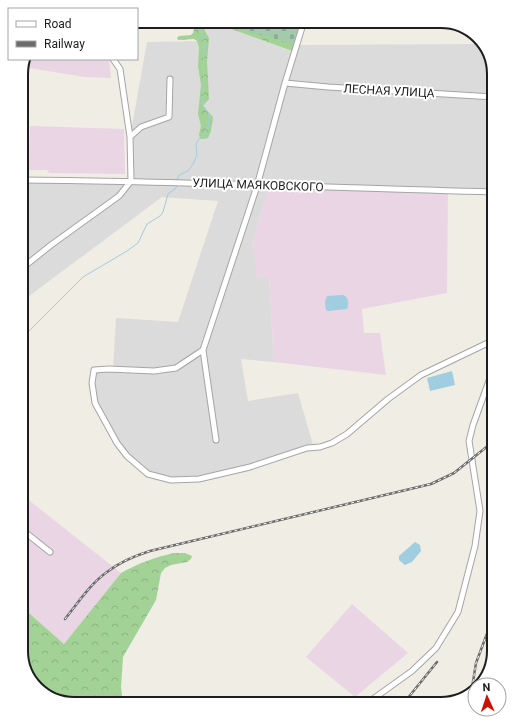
<svg xmlns="http://www.w3.org/2000/svg" width="515" height="725" viewBox="0 0 515 725" font-family="Roboto,sans-serif">
	<style>
		.residential { fill: #dcdbdb }
		.industrial { fill: #ead5e4 }
		.forest { fill: url(#forest-crowns) }
		.cemetery { fill: url(#cemetery-stones) }
		.water { fill: #a1cde1 }
		.lines { fill: none; stroke-linecap: round; stroke-linejoin: round }
		.stream { stroke: #a1cde1; stroke-width: 1 }
		.minor-casing { stroke: #a5a5a5; stroke-width: 7 }
		.minor { stroke: #fff; stroke-width: 5 }
		.rail-casing { stroke: #6c6c6c; stroke-width: 2.5 }
		.rail { stroke: #fff; stroke-width: 1; stroke-dasharray: 3; stroke-linecap: butt }
		.labels { text-anchor: middle; stroke-width: 4; stroke-linejoin: round; paint-order: stroke }
		.street-label { font-size: 12px; fill: #1e1e1e; stroke: #fff }
		.rim { fill: none; stroke: #1e1e1e; stroke-width: 2 }
	</style>
	<defs>
		<pattern id="forest-crowns" width="20" height="18" patternUnits="userSpaceOnUse"><rect width="20" height="18" fill="#a3d296"/><path d="M2 6a3 3 0 1 1 6 0M12 15a3 3 0 1 1 6 0" fill="none" stroke="#8cb481"/></pattern>
		<pattern id="cemetery-stones" width="16" height="16" patternUnits="userSpaceOnUse"><rect width="16" height="16" fill="#a3caac"/><path d="M2 7V4a2 2 0 0 1 4 0v3zM10 15v-3a2 2 0 0 1 4 0v3z" fill="#8cad94"/></pattern>
	</defs>
	<rect width="100%" height="100%" fill="#f0ede4"/>
	<!-- residential -->
	<path class="residential" d="M212,22L294,52L297,45L483,44L487,47L494,74V192L269,186L252,244L269,278L274,362L241,359L248,401L298,393L314,448L213,476L171,480L148,474L127,456L95,403L93,373L113,369L116,318L178,322L218,201L162,197L21,302V180L131,181L130,137L147,42L203,41L202,30Z"/>
	<!-- industrial -->
	<path class="industrial" d="M27,59H109L111,78L85,77L23,67Z
		M30,126L124,129L125,174L49,173L47,170H29Z
		M269,186L448,191L447,293L362,309L364,333H380L386,375L274,362L269,278L256,277L254,248L252,244Z
		M21,494L121,573L64,644L21,606Z
		M352,604L408,653L355,697L306,657Z"/>
	<!-- forest -->
	<path class="forest" d="M191,21H304L295,52L212,22L204,29L209,38L207,61L209,99L203,106L213,117L211,131L208,138L204,139H200L199,134L201,126L198,114L201,85L198,66L199,47L197,41L194,39L178,40L177,38L179,36L191,35L193,33L194,29Z
		M174,553H185L192,556L191,559L187,562L171,565L165,568L161,573L156,600L123,657L121,687L123,704H71L47,697L28,678L21,651V606L64,644L121,573C137,564 155,557 174,553Z"/>
	<!-- cemetery -->
	<path class="cemetery" d="M215,21H304L297,45L222,24Z"/>
	<!-- water -->
	<path class="water" d="M343,295C349,297 349,304 347,309L328,311L326,310L325,302L327,296Z
		M452,371L455,385L430,391L427,378Z
		M415,542L420,545L421,551L412,562L405,565L399,560V556Z"/>
	<g class="lines">
		<!-- stream -->
		<path class="stream" d="M177,180L179,175L188,171L193,164L197,155L196,145L198,140L205,135L209,123V114L203,106L204,44L199,21
			M25,335L83,277L127,251L138,243L147,224L160,216L163,212L168,194L176,188L177,185"/>
		<defs>
			<path id="minor" d="M285,83L328,87L494,97
				M130,137L141,127L169,117L170,79
				M21,180C179,181 336,188 494,192
				M21,269L51,245L119,196L131,181L130,137L120,69L113,59
				M203,350L176,368L154,371L109,369L94,370L92,383L95,403L117,443L127,456L148,474L171,480L199,479L250,467L307,448L320,447L332,443L347,434L388,399L421,375L494,340
				M203,350L257,186L285,83L304,21
				M203,350L216,440
				M21,529L50,552
				M366,704L412,671L436,648L458,612L475,546L480,511L469,441L473,425L494,367"/>
		</defs>
		<!-- minor casing -->
		<use href="#minor" class="minor-casing"/>
		<!-- minor -->
		<use href="#minor" class="minor"/>
		<defs>
			<path id="rail" d="M65,619C78,603 90,584 107,572C120,562 134,556 150,551L431,484L454,473L494,441
				M471,694L476,663L494,615
				M403,704L437,662"/>
		</defs>
		<!-- rail casing -->
		<use href="#rail" class="rail-casing"/>
		<!-- rail -->
		<use href="#rail" class="rail"/>
	</g>
	<g class="labels">
		<!-- street labels -->
		<g class="street-label">
			<text transform="translate(389 91) rotate(3)" y="4">ЛЕСНАЯ УЛИЦА</text>
			<text transform="translate(258 185) rotate(2)" y="4">УЛИЦА МАЯКОВСКОГО</text>
		</g>
	</g>
	<!-- crop -->
	<path d="M0 0H515V725H0ZM74 28H441A46 46 0 0 1 487 74V651A46 46 0 0 1 441 697H74A46 46 0 0 1 28 651V74A46 46 0 0 1 74 28Z" fill="#fff" fill-rule="evenodd"/>
	<path class="rim" d="M74 28H441A46 46 0 0 1 487 74V651A46 46 0 0 1 441 697H74A46 46 0 0 1 28 651V74A46 46 0 0 1 74 28Z"/>
	<!-- legend -->
	<rect x="8" y="8" width="130" height="52" fill="#ffffff" stroke="#a5a5a5"/>
	<rect x="16" y="21" width="20" height="6" fill="#ffffff" stroke="#a5a5a5"/>
	<text x="44" y="28" font-size="12" fill="#1e1e1e">Road</text>
	<rect x="16" y="41" width="20" height="6" fill="#6c6c6c" stroke="#a5a5a5"/>
	<text x="44" y="48" font-size="12" fill="#1e1e1e">Railway</text>
	<!-- north arrow -->
	<g transform="translate(487 697) rotate(357)"><circle r="19" fill="#ffffff" stroke="#a5a5a5"/>
	<path d="M0-3L7 15L0 10L-7 15Z" fill="#cd1000"/>
	<text y="-6" font-size="11" font-weight="bold" text-anchor="middle" fill="#1e1e1e">N</text>
	</g>
</svg>
